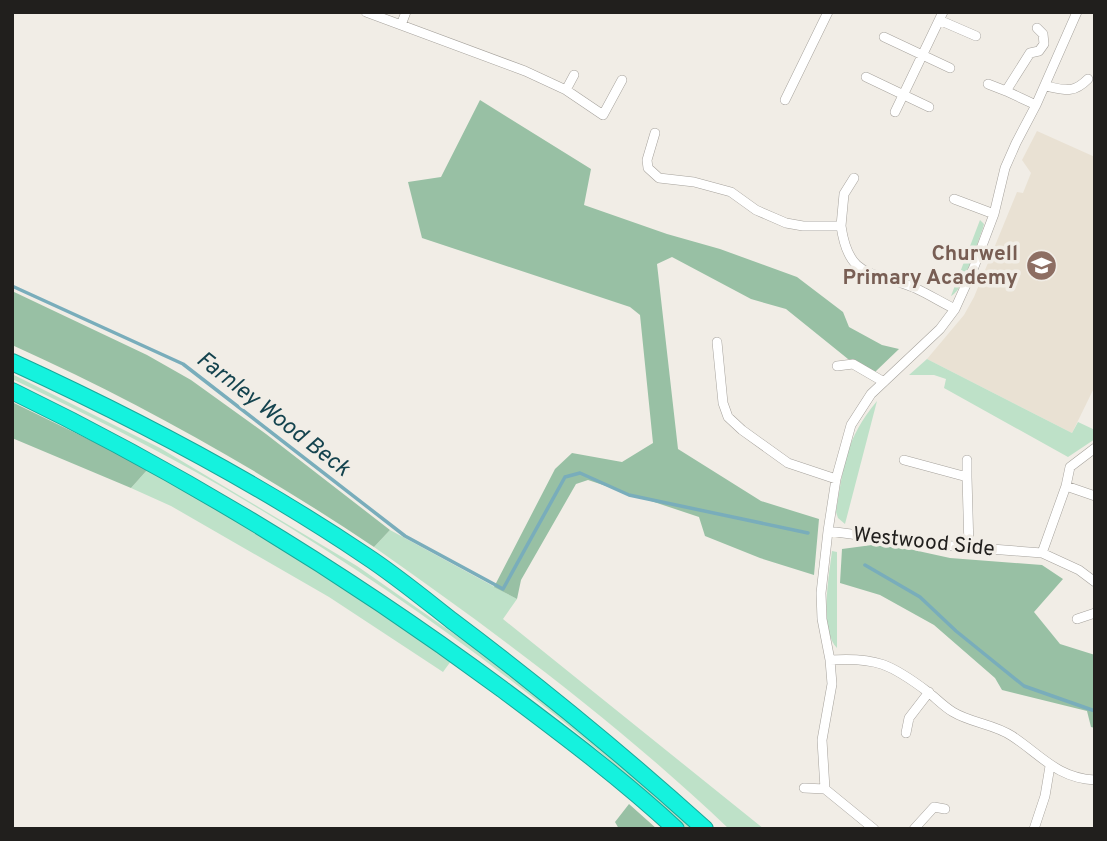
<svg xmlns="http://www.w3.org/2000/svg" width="1107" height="841" viewBox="0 0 1107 841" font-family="Overpass,sans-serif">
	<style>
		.built { fill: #e9e1d3 }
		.green { fill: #bee1c8 }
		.forest { fill: #98c0a4 }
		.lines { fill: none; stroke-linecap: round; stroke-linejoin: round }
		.stream { stroke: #79adbb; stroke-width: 3.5 }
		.street-casing { stroke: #a6a29c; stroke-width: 10 }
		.highway-casing { stroke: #19a89a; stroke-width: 18 }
		.street { stroke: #fff; stroke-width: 9 }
		.highway { stroke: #15f2de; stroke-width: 16 }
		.labels { text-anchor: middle; stroke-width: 7; stroke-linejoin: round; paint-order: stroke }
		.education-label { font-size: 21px; font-weight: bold; fill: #785e54; stroke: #f1ede6; text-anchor: end }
		.street-label { font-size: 21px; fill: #211f1d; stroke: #f1ede6 }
		.water-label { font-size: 23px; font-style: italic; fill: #14434e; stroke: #f1ede6 }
	</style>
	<rect width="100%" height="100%" fill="#f1ede6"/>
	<!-- built -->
	<path class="built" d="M1037,131L1095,157V386L1072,433L927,359L964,315L974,297L1017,192L1023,193L1031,173L1022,160Z"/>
	<!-- green -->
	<path class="green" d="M980,220L984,224L983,228C976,245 966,288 951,296Z
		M927,359L1072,433L1078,422L1095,430V439L1068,457L944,388L946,379L934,375H909Z
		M12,374L160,448L357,566L470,645L537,695L608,754L693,829H687C547,699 389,584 224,488C155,448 84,413 12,379Z
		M877,401L845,524L838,518L836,512C844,464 845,440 877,401Z
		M148,469L242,522L340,584L451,661L443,672L329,597L171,506L131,488Z
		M390,530L517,599L503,619L764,829H729C619,724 498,634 374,547Z
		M832,551L837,552V648C819,630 829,576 832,551Z"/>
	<!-- forest -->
	<path class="forest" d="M480,100L591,169L584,205L667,234L720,249L797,277L843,312L849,327L882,345L899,349L875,372L848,359L786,309L751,299L672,257L657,264L678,449L761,501L819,519L814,575L760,558L705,536L699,517L588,480L576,484L521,580L517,599L494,587L555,469L572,453L622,462L653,443L640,315L630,307L422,238L408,182L441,177Z
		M12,291L147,355L191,380L266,434L390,530L374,547C259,470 139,402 12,345Z
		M12,402L139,464L148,469L131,488L12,438Z
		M872,545L909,549L950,558L1042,565L1063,579L1034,612L1060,644L1095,655V728L1091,727L1087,711L1002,690L995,678L934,625L880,595L840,583L842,549Z
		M629,804L657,829H619L615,822Z"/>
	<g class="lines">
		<!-- stream -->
		<path class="stream" d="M12,286L183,364L405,536L503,589L565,477L580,473L629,495L808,533
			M865,565L920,597L956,631L1024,686L1095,711"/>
		<defs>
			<path id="street" d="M366,12L525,71L566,90L603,115L622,80
				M1077,12L1036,105L1016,143L1005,168L994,214L974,267L955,309L940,329L871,394L851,425L836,479L828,531L927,544L1042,553L1079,570L1095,582
				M939,20L976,36
				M401,25L406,12
				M884,37L950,68
				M866,77L929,107
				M988,84L1006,91
				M1046,86C1065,90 1073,94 1088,79
				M566,90L574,75
				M785,100L828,12
				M1036,105L1006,91L1030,53L1039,51L1044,44L1043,34L1037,28
				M895,112L943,12
				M655,133L647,160L648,168L659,178L694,182L731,192L756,210L786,223L803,226H841C849,281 873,270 915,288C928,294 941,302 955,309
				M954,199L994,214
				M841,226L844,194L854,178
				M717,342L723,403L728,417L742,430L788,463L836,479
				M837,366L853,364L884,382
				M904,460L967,477L969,548
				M967,460V477
				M1066,486L1095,496
				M828,531L821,593L822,619L830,660L832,684L822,740L825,789L874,829
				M1042,553L1066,486L1070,467L1095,448
				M1077,619L1095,613
				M830,660C876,657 891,664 928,692C936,698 943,706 953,712C971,723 994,724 1012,736C1041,755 1057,778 1095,780
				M906,733L909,718L929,692
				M804,788L825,789
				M914,829L934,807L945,809
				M1034,829L1045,796L1050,766"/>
			<path id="highway" d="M12,362C134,418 255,481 366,556C395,575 423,598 451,620C539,686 623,755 705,829
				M12,391C185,475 348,575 502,689C562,734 621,778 676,829"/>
		</defs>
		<!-- street casing -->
		<use href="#street" class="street-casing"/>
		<!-- highway casing -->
		<use href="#highway" class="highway-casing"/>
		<!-- street -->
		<use href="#street" class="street"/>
		<!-- highway -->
		<use href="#highway" class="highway"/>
	</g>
	<!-- icons -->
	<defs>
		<symbol id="school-disc" viewBox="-11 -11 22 22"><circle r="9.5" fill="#8d6e63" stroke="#f1ede6"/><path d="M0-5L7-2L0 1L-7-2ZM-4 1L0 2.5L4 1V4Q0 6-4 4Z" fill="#fff"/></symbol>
	</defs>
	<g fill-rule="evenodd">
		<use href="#school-disc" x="1024" y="248" width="35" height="35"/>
	</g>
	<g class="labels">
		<!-- education labels -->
		<g class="education-label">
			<text x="1018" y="260">Churwell<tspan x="1018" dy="24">Primary Academy</tspan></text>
		</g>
		<!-- street labels -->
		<g class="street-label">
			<text transform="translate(924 541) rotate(6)" y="7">Westwood Side</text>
		</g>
		<!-- water labels -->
		<g class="water-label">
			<text transform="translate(274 413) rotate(38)" y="8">Farnley Wood Beck</text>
		</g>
	</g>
	<!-- border -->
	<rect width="1107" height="841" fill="none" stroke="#211f1d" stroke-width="28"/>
</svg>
